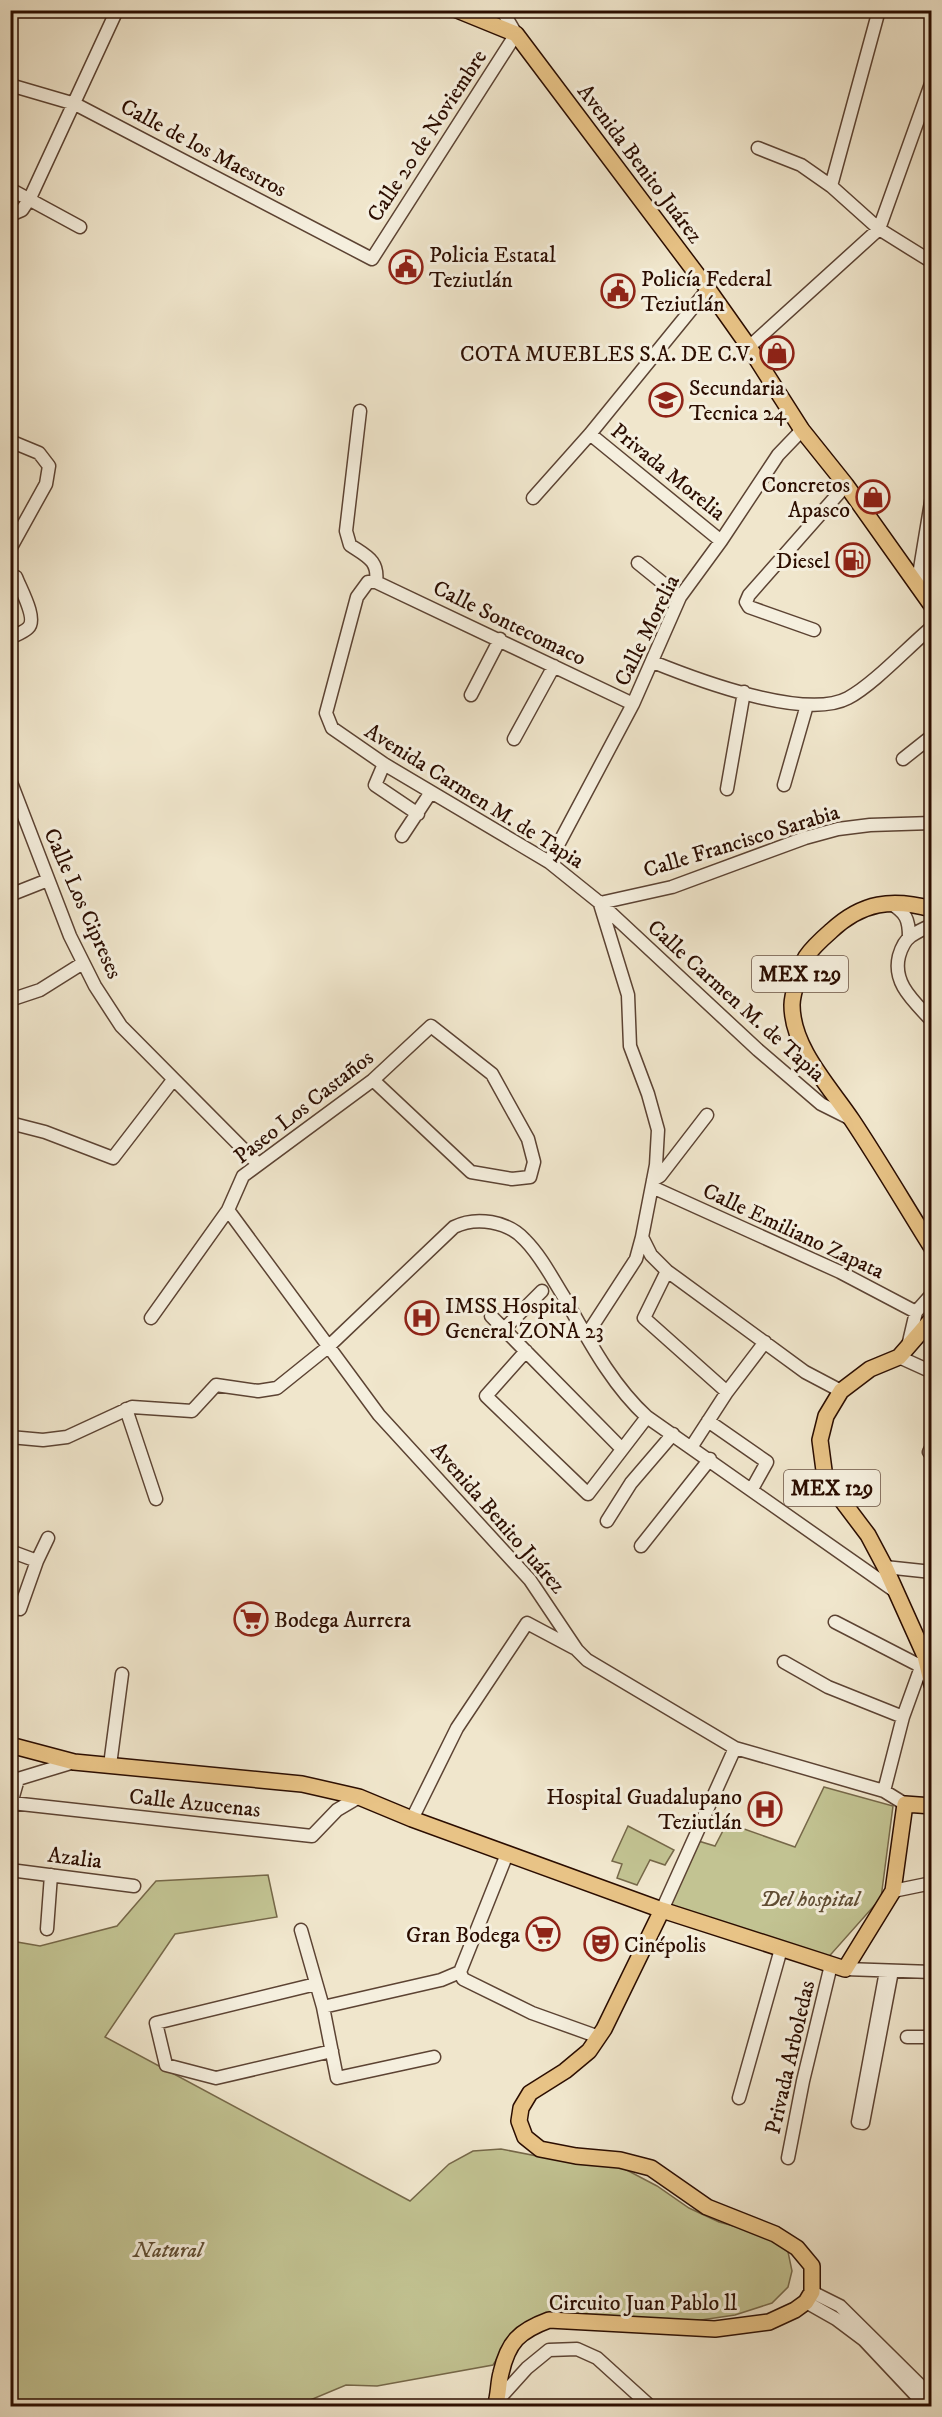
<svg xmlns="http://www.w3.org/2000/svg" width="942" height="2417" viewBox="0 0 942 2417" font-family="'IM FELL DW Pica',serif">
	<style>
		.green { fill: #c2c392; stroke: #766849; stroke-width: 1.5 }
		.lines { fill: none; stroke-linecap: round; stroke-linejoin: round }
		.minor-casing { stroke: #5c4333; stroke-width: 15 }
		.major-casing { stroke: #2b0d00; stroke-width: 18 }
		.minor { stroke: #f5efde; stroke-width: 12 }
		.major { stroke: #e8c386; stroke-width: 15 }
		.labels { text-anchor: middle; stroke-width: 6; stroke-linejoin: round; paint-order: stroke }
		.shield { fill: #f5efde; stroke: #685143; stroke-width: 1.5 }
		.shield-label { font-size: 21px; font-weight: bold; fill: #2b0d00 }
		.street-label { font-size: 22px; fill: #2b0d00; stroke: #f5efde }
		.poi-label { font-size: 22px; fill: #2b0d00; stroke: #f5efde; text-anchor: start }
		.park-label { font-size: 22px; font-style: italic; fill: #604d33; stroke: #f5efde }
	</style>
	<rect width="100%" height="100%" fill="#f0e6cc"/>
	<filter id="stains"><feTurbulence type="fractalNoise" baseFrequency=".00333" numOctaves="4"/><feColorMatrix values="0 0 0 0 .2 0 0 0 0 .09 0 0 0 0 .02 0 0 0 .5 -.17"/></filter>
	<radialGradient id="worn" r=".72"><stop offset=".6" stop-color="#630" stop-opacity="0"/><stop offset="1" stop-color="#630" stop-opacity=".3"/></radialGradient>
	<!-- green -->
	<path class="green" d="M824,1787L893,1806L881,1898L825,1961L663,1907L695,1840L715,1846L727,1823L795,1847Z
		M628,1826L674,1850L665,1865L650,1860L637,1885L617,1878L622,1864L612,1861Z
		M268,1875L277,1917L175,1934L105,2037L410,2201L449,2164L473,2151L501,2149L542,2157L621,2167L657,2186L689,2208L719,2222L778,2238L787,2247L792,2271L788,2287L772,2303L735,2315L701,2320L629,2321L560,2316L514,2332L493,2365L377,2386L346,2385L296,2406H11V1941L40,1946L117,1926L156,1881Z"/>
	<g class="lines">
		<defs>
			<path id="minor" d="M10,85L75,104L372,259L516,34L502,10
				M758,148L801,165L831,186L879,229L932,262
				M831,186L879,10
				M10,189L80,227
				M10,210L15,213L22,210L30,198L117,10
				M749,347L879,229L932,81
				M360,411L346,531L350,545C366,556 379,560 376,582
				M590,434L721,541
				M10,441L39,453L49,466L46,484L10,549
				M533,498L590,434L708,289
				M638,563L680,597
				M917,587L932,496
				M814,630L749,607L746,602L749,595L846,485
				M10,638C16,635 24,632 28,628C38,619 20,588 16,577
				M653,662C695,679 805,721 848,698C874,684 908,647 932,627
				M471,695L500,639
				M633,704L376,582H368L357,597L326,713L332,728L384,764L549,862L600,903L758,1050L821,1104L851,1119
				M514,739L554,666
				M903,759L932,736
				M384,764L375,785L418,814
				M10,780L70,936L95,986L121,1026L258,1164
				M784,785L807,705
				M727,789L744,692
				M402,836L431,792
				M549,862L633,704L680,597L721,541L778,455L802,430
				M10,895L48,880
				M600,903L672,887L805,838L838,829L870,825L932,823
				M890,903C906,913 909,919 909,937
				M600,904L628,995L630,1046L648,1094L658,1130L656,1165L642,1237L651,1255L667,1271L805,1372L841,1391
				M932,925C925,928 917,932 911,936C904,941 901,949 899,956C892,984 915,1002 932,1021
				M10,1000L40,990L83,963
				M10,1123L45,1132L113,1158L173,1080
				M653,1180L660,1176L707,1115
				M652,1187L840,1272L916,1312
				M228,1210L379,1415L530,1580L577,1650L587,1660L735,1748L884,1791L905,1804
				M667,1271L644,1318L727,1392
				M491,1316L622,1449
				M151,1318L228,1210L243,1176L373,1080L431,1026L492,1074L528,1139L534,1162L530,1177L512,1179L471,1172L373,1080
				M504,1329L542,1291
				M586,1336L636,1259L642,1237
				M908,1346L916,1312L932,1294
				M526,1351L486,1396L588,1494L647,1417
				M899,1357L932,1372
				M126,1409L156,1499
				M708,1421L767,1462L752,1489
				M10,1437L43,1440L67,1437L132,1407L192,1411L216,1385L258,1391L277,1388L328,1347L454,1227C476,1216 508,1221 525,1240C541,1256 552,1278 564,1297C588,1339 611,1384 647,1417L895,1591
				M692,1446L727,1392L765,1342
				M929,1452L932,1446
				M607,1521L631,1483L673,1434
				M641,1546L710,1459
				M10,1551L37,1561
				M885,1567L932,1572
				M10,1605L20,1609L37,1561L48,1538
				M835,1622L928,1670
				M784,1662L828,1687L903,1717
				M110,1765L122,1674
				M884,1791L903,1717L925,1656H927
				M12,1803L312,1836L337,1810L359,1797
				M10,1807L18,1779L74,1762
				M412,1819L457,1728L527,1623L574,1648
				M507,1854L460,1972L463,1979L532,2013L599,2037
				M10,1870L134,1886
				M893,1891L932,1883
				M662,1910L735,1748
				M47,1929L51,1875
				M301,1930L323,2007L337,2078L434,2057
				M845,1969L932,1972
				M886,1971L858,2122L863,2123L892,1971
				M316,1984L156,2023L166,2065L216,2078L332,2051
				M323,2007L441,1980L460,1972
				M907,2037H932
				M739,2098L781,1949
				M788,2158L803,2081L831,1965
				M812,2292L840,2306L932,2397
				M806,2302L836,2319L864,2340L926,2406
				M498,2400L527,2368L549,2350L577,2349L597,2358L650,2406"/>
			<path id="major" d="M457,10L516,34L708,289L749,347L802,430L846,485L932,606
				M932,909C892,898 862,902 831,931C823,938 812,948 806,957C801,965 792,995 792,1005C792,1048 830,1087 852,1120C880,1162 905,1205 932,1248
				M932,1319L899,1357L870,1369L841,1391L826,1416L820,1440L825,1478L868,1535L885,1567L925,1656L932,1685
				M10,1745L74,1762L302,1784L359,1797L412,1819L662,1910L845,1969L893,1891L905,1804L932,1806
				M495,2406C499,2396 498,2384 501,2373C508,2342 519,2331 549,2320L715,2329L769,2322L795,2310L806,2302L812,2292V2266L797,2248L775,2234L707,2207L651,2168L620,2160L576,2156L540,2149L525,2137L519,2121L521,2108L530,2093L565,2071L589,2051L604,2029L662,1910"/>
		</defs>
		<!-- minor casing -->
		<use href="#minor" class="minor-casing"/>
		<!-- major casing -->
		<use href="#major" class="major-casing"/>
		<!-- minor -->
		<use href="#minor" class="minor"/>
		<!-- major -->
		<use href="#major" class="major"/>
	</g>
	<!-- icons -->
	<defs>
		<symbol id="civic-ring" viewBox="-11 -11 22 22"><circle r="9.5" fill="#f5efde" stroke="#8f2418" stroke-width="1.5"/><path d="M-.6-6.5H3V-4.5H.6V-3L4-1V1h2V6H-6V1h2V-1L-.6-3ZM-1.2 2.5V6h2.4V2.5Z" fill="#8f2418"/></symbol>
		<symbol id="shop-ring" viewBox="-11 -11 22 22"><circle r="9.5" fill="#f5efde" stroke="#8f2418" stroke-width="1.5"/><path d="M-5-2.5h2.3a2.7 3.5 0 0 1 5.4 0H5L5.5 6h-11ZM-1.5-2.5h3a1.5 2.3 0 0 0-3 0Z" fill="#8f2418"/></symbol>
		<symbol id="school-ring" viewBox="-11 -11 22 22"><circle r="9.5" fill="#f5efde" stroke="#8f2418" stroke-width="1.5"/><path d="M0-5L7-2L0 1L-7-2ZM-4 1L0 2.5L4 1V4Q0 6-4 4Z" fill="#8f2418"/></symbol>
		<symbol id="fuel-ring" viewBox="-11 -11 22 22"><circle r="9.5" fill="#f5efde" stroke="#8f2418" stroke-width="1.5"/><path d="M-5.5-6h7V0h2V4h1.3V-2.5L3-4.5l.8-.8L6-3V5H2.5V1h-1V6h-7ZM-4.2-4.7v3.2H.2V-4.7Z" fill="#8f2418"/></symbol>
		<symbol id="hospital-ring" viewBox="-11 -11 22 22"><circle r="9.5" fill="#f5efde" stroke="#8f2418" stroke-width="1.5"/><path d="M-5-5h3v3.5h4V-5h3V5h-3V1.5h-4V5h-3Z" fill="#8f2418"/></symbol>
		<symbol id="supermarket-ring" viewBox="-11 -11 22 22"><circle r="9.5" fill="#f5efde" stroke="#8f2418" stroke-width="1.5"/><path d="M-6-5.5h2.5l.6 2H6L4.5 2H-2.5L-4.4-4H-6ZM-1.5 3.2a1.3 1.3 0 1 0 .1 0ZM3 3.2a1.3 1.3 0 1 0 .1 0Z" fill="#8f2418"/></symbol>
		<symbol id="theatre-ring" viewBox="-11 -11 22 22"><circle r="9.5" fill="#f5efde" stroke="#8f2418" stroke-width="1.5"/><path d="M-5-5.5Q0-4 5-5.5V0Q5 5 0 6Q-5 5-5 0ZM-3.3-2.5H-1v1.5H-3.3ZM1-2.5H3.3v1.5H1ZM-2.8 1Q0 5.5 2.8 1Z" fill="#8f2418"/></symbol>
	</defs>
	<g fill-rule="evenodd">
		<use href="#civic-ring" x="387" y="248" width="38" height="38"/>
		<use href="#civic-ring" x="599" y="272" width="38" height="38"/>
		<use href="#shop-ring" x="758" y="334" width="38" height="38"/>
		<use href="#school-ring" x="647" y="381" width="38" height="38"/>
		<use href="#shop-ring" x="854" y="478" width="38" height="38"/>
		<use href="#fuel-ring" x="834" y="541" width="38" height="38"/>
		<use href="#hospital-ring" x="403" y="1299" width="38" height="38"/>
		<use href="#supermarket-ring" x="232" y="1600" width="38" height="38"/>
		<use href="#hospital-ring" x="746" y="1790" width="38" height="38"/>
		<use href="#supermarket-ring" x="524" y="1915" width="38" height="38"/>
		<use href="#theatre-ring" x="582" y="1925" width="38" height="38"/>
	</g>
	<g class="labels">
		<!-- shield labels -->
		<g class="shield">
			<rect x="752" y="956" width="96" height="36" rx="4.5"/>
			<rect x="784" y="1470" width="96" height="36" rx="4.5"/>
		</g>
		<g class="shield-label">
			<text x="800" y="981">MEX 129</text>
			<text x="832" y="1495">MEX 129</text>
		</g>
		<!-- street labels -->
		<g class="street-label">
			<text transform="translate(426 135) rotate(-57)" y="8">Calle 20 de Noviembre</text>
			<text transform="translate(204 147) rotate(28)" y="8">Calle de los Maestros</text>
			<text transform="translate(641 163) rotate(53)" y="8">Avenida Benito Juárez</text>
			<text transform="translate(669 471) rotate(39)" y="8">Privada Morelia</text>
			<text transform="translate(510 622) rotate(26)" y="8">Calle Sontecomaco</text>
			<text transform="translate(646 630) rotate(-64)" y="8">Calle Morelia</text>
			<text transform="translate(475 795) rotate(32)" y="8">Avenida Carmen M. de Tapia</text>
			<text transform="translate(741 840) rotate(-17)" y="8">Calle Francisco Sarabia</text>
			<text transform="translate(84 903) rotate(66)" y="8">Calle Los Cipreses</text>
			<text transform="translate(737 1000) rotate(42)" y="8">Calle Carmen M. de Tapia</text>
			<text transform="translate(303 1106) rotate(-38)" y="8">Paseo Los Castaños</text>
			<text transform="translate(794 1230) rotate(25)" y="8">Calle Emiliano Zapata</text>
			<text transform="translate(499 1517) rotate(49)" y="8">Avenida Benito Juárez</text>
			<text transform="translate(195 1802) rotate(6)" y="8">Calle Azucenas</text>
			<text transform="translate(75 1857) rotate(7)" y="8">Azalia</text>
			<text transform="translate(789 2057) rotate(-77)" y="8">Privada Arboledas</text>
			<text x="643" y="2310">Circuito Juan Pablo ll</text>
		</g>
		<!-- poi labels -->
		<g class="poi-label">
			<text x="429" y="262">Policia Estatal<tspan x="429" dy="25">Teziutlán</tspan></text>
			<text x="641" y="286">Policía Federal<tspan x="641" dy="25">Teziutlán</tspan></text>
			<text x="754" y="361" text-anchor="end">COTA MUEBLES S.A. DE C.V.</text>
			<text x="689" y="395">Secundaria<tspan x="689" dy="25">Tecnica 24</tspan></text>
			<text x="850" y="492" text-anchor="end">Concretos<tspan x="850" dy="25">Apasco</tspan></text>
			<text x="830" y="568" text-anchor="end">Diesel</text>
			<text x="445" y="1313">IMSS Hospital<tspan x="445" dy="25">General ZONA 23</tspan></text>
			<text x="274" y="1627">Bodega Aurrera</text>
			<text x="742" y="1804" text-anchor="end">Hospital Guadalupano<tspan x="742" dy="25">Teziutlán</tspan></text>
			<text x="520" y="1942" text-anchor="end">Gran Bodega</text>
			<text x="624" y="1952">Cinépolis</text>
		</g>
		<!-- park labels -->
		<g class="park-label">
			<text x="810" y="1906">Del hospital</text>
			<text x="168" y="2257">Natural</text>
		</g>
	</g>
	<!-- margin -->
	<rect width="942" height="2417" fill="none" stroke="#f0e6cc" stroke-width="36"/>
	<rect x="12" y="12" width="918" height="2393" fill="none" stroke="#2b0d00" stroke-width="3"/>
	<rect x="18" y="18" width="906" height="2381" fill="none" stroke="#2b0d00" stroke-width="1.5"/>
	<rect width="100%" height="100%" filter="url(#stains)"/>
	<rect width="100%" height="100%" fill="url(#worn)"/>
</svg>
